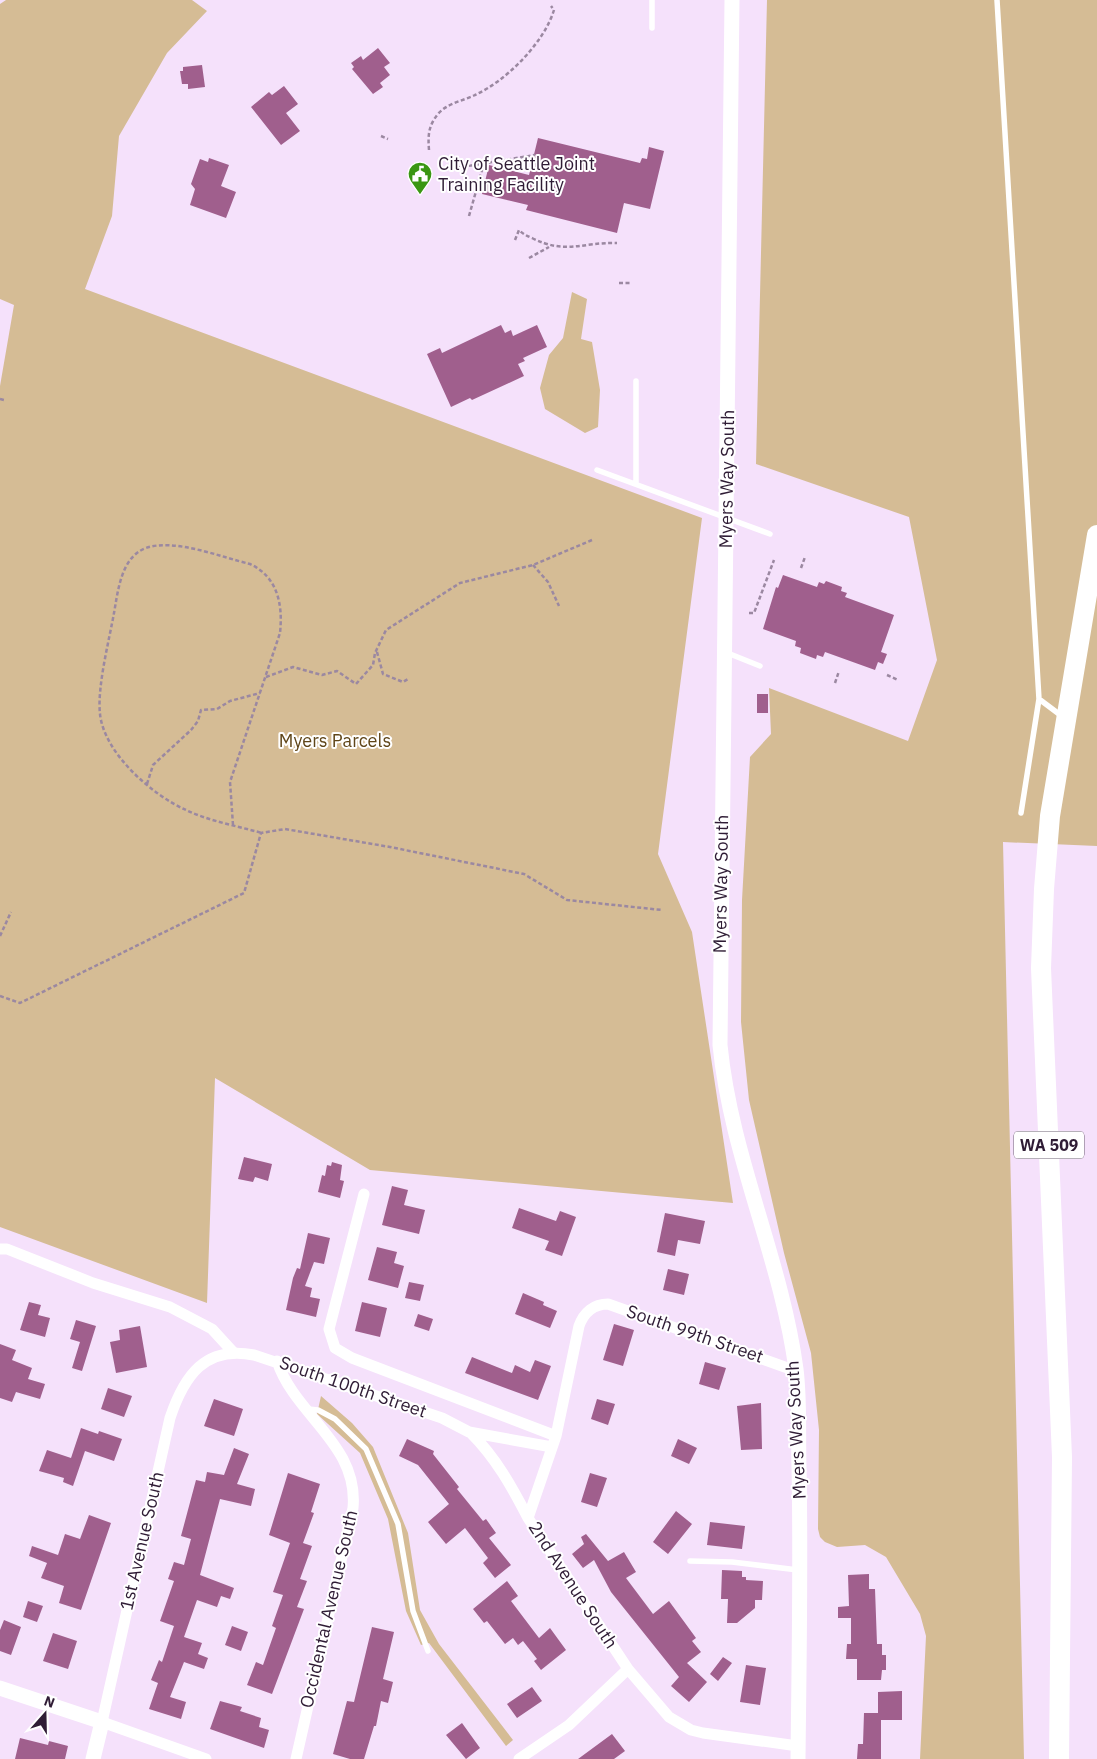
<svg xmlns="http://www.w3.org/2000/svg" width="1097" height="1759" viewBox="0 0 1097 1759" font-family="'IBM Plex Sans',sans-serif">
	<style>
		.green { fill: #d5bc95 }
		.building { fill: #a05f8d }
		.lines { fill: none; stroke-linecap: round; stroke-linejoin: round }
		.path { stroke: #9b88a1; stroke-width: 2.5; stroke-dasharray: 4 2.5; stroke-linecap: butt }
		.lane { stroke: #fff; stroke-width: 5.5 }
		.street { stroke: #fff; stroke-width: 11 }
		.secondary { stroke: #fff; stroke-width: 15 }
		.highway { stroke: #fff; stroke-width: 20 }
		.labels { text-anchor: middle; stroke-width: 4; stroke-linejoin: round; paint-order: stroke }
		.shield { fill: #fff; stroke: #6d6072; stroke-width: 1 }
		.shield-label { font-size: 16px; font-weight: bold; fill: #2f1c35 }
		.poi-label { font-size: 18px; fill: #2f1c35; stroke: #fff; text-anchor: start }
		.street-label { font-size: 18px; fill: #2f1c35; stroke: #fff }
		.park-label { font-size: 18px; fill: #5f4518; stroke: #fff }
	</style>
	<rect width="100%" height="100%" fill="#f5e1fb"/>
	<!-- green -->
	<path class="green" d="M6,0H192L207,11L167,53L119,136L112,216L85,289L702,518L658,854L692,932L733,1203L370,1170L215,1078L207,1303L0,1227V386L14,305L0,299V4Z
		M767,0H1097V846L1003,842L1024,1759H920L926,1636L920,1614L886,1557L865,1545L837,1547L825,1542L820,1537L818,1529L819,1430L811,1353L784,1253L749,1100L741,1022L742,900L750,757L771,734L769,688L908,741L937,660L909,517L756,464Z
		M572,292L587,299L581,339L592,342L600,390L598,427L585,433L545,409L540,388L549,355L563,338Z
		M321,1396L352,1423L373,1447L408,1533L420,1610L439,1644L513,1740L506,1746L429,1643L421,1645L406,1611L388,1519L360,1453L317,1414Z"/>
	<!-- building -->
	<path class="building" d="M378,48L390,63L384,67L390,75L380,83L383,87L373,94L352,69L354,67L351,63L361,56L363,60Z
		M202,65L205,87L188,89V84H182L180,71H183V67Z
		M284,86L298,104L286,113L300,131L281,145L251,107L269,92L272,95Z
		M538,138L640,163L642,158L647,159L649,147L664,151L650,209L624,203L617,233L526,210L528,205L482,194L489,165L529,175Z
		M209,158L229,165L221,186L236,192L226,218L190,205L195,189L191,184L200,159L208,162Z
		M501,325L505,333L511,330L513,336L537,325L547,347L523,358L525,361L518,364L524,376L472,400L470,398L451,407L427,354L440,348L442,353Z
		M783,575L817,587L819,582L824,584L826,581L842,587L841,591L847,593L845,597L894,615L881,652L887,654L883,664L878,662L875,670L825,652L823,657L817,655L816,659L800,653L801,648L795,646L796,641L763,629L776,587L778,588Z
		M757,694H768V713H757Z
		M244,1157L272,1164L268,1181L255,1177L253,1182L238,1179Z
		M332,1162L342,1165L340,1180L344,1181L340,1198L318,1192L322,1175L325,1176L327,1165L331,1166Z
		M392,1186L408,1190L404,1205L425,1210L419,1234L382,1225Z
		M519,1208L556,1221L560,1211L576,1217L562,1256L545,1250L549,1241L512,1228Z
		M665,1213L705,1221L700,1244L678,1240L675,1256L657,1252Z
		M308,1233L330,1238L324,1264L314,1262L305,1286L312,1288L310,1297L320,1299L316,1317L286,1310L293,1278L297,1268L300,1269Z
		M377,1247L397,1252L394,1263L404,1266L398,1288L368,1280Z
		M668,1269L689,1274L684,1295L663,1290Z
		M409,1282L424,1285L420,1301L405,1298Z
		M523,1293L544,1302L543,1305L557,1311L550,1328L515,1314Z
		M29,1302L41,1305L38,1315L50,1318L45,1337L20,1330Z
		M362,1302L387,1308L380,1337L355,1331Z
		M418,1314L433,1319L429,1331L414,1326Z
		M76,1320L96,1326L82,1371L72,1368L80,1342L70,1339Z
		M614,1324L634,1330L623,1366L603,1360Z
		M140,1326L147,1367L116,1373L110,1342L120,1340L119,1330Z
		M0,1344L16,1350L12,1360L32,1368L28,1379L45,1384L40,1399L16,1392L12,1402L0,1398Z
		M472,1357L512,1373L515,1365L530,1372L535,1360L551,1366L538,1400L465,1373Z
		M705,1362L726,1368L719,1390L699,1384Z
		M108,1388L132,1396L124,1417L101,1409Z
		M214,1399L243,1409L234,1436L204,1426Z
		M597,1399L615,1404L608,1425L591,1419Z
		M761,1403L762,1449L741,1450L737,1406Z
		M81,1428L98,1434L99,1431L122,1439L114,1461L85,1451L73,1486L63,1482L64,1478L39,1471L47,1450L71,1458Z
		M407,1439L434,1451L433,1454L459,1487L457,1489L483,1521L486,1519L496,1533L489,1538L511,1565L495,1578L483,1563L488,1558L465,1528L446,1544L428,1522L449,1504L418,1465L399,1456Z
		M678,1439L697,1448L689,1464L671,1456Z
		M234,1448L249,1454L237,1484L255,1489L251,1506L220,1499L200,1575L234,1588L230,1599L221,1596L217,1607L197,1600L184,1637L202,1643L198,1654L208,1658L204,1669L184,1662L170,1697L186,1702L181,1719L149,1709L158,1683L151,1680L159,1660L162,1662L174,1626L160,1621L174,1581L168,1579L174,1562L184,1565L191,1539L181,1536L196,1480L205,1482L207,1472L224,1475Z
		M288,1473L320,1484L311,1512L314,1513L303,1543L312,1546L300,1579L307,1581L297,1607L304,1609L272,1694L247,1685L256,1662L263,1665L276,1628L272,1626L283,1595L273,1592L290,1543L269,1535Z
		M590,1473L607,1478L597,1507L581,1502Z
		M676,1511L692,1524L668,1554L653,1542Z
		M89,1515L111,1523L81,1610L59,1603L64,1586L41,1578L47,1563L29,1556L32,1546L58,1555L65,1534L80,1539Z
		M710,1522L745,1526L742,1549L707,1545Z
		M586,1534L608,1561L624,1552L636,1572L626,1578L653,1614L669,1601L696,1638L692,1641L701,1652L687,1663L707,1682L689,1702L671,1686L679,1677L611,1592L594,1560L583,1568L572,1554L584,1544L581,1537Z
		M722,1570L742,1571V1577H746V1580L763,1581L762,1600H755V1608L737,1623H727L728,1599H721Z
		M869,1574V1589H875L877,1644H882V1655H886V1670H882L881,1680H857V1659H846L847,1644H851V1618H838V1607L849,1606L848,1575Z
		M507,1581L518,1596L511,1601L539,1638L550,1628L566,1650L541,1670L534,1661L537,1659L523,1641L518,1645L513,1638L505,1644L487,1621L484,1623L473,1609Z
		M28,1601L43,1606L37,1622L23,1617Z
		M4,1620L21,1627L11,1655L0,1651V1630Z
		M232,1626L248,1632L241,1651L225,1645Z
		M372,1627L394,1632L383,1679L393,1682L388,1703L381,1701L376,1726H374L364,1759H350L333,1754L347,1701L354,1702Z
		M53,1633L77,1641L68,1669L43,1661Z
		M723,1657L732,1663L718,1681L710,1674Z
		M746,1665L766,1668L760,1705L740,1702Z
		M532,1687L542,1701L517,1718L507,1704Z
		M902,1691V1720H881V1759H857L858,1744H863L864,1713H878V1692Z
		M220,1701L242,1707L240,1711L261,1718L259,1727L269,1730L264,1748L210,1729Z
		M462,1723L480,1748L466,1759L446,1735Z
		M612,1734L625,1751L614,1759H578Z
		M20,1738L48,1745L49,1741L68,1746L65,1759H15Z"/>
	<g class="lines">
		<!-- path -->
		<path class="path" d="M381,136L388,139
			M429,150C428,136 428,126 438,114C447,103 463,101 475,95C506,81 544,43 554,10L551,6
			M456,168L535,155
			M469,216L484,163
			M515,240L519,230C523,234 527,236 532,238C566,255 582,242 617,243
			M529,258L549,247
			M619,283H630
			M0,399L4,400
			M533,565L548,582L559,606
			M801,568L805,557
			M749,613H754L774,560
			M377,652L383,674L403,682L408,679
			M887,675L898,680
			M266,677L293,667L322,675L337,671L356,684L373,665L375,653L386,630L460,583L533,565L592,540
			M835,683L839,671
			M147,784L153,765L191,730L198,721L201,710L217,709L230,701L260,693
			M233,825L230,782L280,633C283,605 278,577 250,564C221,557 174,538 146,548C121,557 118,591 114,613C109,641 97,687 100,714C104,753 152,795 186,810C209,821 237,826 262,833
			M0,936L11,912
			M0,996L20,1003L244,893L261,833L285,829L390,847L524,874L567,900L662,910"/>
		<!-- lane -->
		<path class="lane" d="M997,0L1039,699L1063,717
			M652,28V0
			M597,470L770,534
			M636,484V381
			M725,652L760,666
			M1021,813L1039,699
			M308,1409L318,1410L335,1419L366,1449L398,1524L413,1611L428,1651
			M690,1561L732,1562L798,1570"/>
		<!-- street -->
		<path class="street" d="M364,1194L329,1329L335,1348L352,1358L556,1436
			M0,1249H7L93,1283L170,1307L212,1329L233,1352
			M277,1361C295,1416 359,1444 353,1508L296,1759
			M796,1371L608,1304C594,1304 584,1312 579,1326L556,1436L528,1518L628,1669L669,1717L691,1730L703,1733L798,1746
			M471,1433C496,1458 512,1487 528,1518
			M206,1759L102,1722L170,1418C184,1376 205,1345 254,1355L442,1418L469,1432L552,1447
			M519,1759L569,1725L628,1669"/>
		<!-- secondary -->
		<path class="secondary" d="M732,0L720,1045C731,1157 781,1258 796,1369C800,1401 798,1435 799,1467C801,1565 799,1662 798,1759
			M0,1688L102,1722L93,1759"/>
		<!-- highway -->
		<path class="highway" d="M1059,1759L1062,1457L1041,968L1044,889L1050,816L1097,535"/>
	</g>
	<!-- icons -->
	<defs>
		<symbol id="civic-pin" viewBox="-11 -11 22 30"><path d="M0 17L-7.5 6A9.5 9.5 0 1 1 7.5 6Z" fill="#3a9612" stroke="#fff"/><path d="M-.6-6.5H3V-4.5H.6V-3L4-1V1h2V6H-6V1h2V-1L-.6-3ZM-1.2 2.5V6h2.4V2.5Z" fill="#fff"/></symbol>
	</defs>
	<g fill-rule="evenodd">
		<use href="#civic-pin" x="406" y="160" width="28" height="38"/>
	</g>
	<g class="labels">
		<!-- shield labels -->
		<rect class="shield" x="1014" y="1131.5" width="70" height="27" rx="4"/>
		<g class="shield-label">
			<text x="1049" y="1151">WA 509</text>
		</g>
		<!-- poi labels -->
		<g class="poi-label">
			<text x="438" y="170">City of Seattle Joint<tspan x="438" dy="21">Training Facility</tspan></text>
		</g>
		<!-- street labels -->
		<g class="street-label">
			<text transform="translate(727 479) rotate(-89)" y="6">Myers Way South</text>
			<text transform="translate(721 884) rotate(-89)" y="6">Myers Way South</text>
			<text transform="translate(695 1334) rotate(19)" y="6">South 99th Street</text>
			<text transform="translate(353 1387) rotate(19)" y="6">South 100th Street</text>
			<text transform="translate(796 1430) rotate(-93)" y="6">Myers Way South</text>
			<text transform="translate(142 1541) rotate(-77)" y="6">1st Avenue South</text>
			<text transform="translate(573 1585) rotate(57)" y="6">2nd Avenue South</text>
			<text transform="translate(329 1609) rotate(-77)" y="6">Occidental Avenue South</text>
		</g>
		<!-- park labels -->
		<g class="park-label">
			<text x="335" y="747">Myers Parcels</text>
		</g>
	</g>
	<!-- north arrow -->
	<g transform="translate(45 1714) rotate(20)" stroke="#ffffff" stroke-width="4" paint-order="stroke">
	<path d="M0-4L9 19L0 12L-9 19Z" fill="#2f1c35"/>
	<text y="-8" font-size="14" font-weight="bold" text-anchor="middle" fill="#2f1c35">N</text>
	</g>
</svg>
